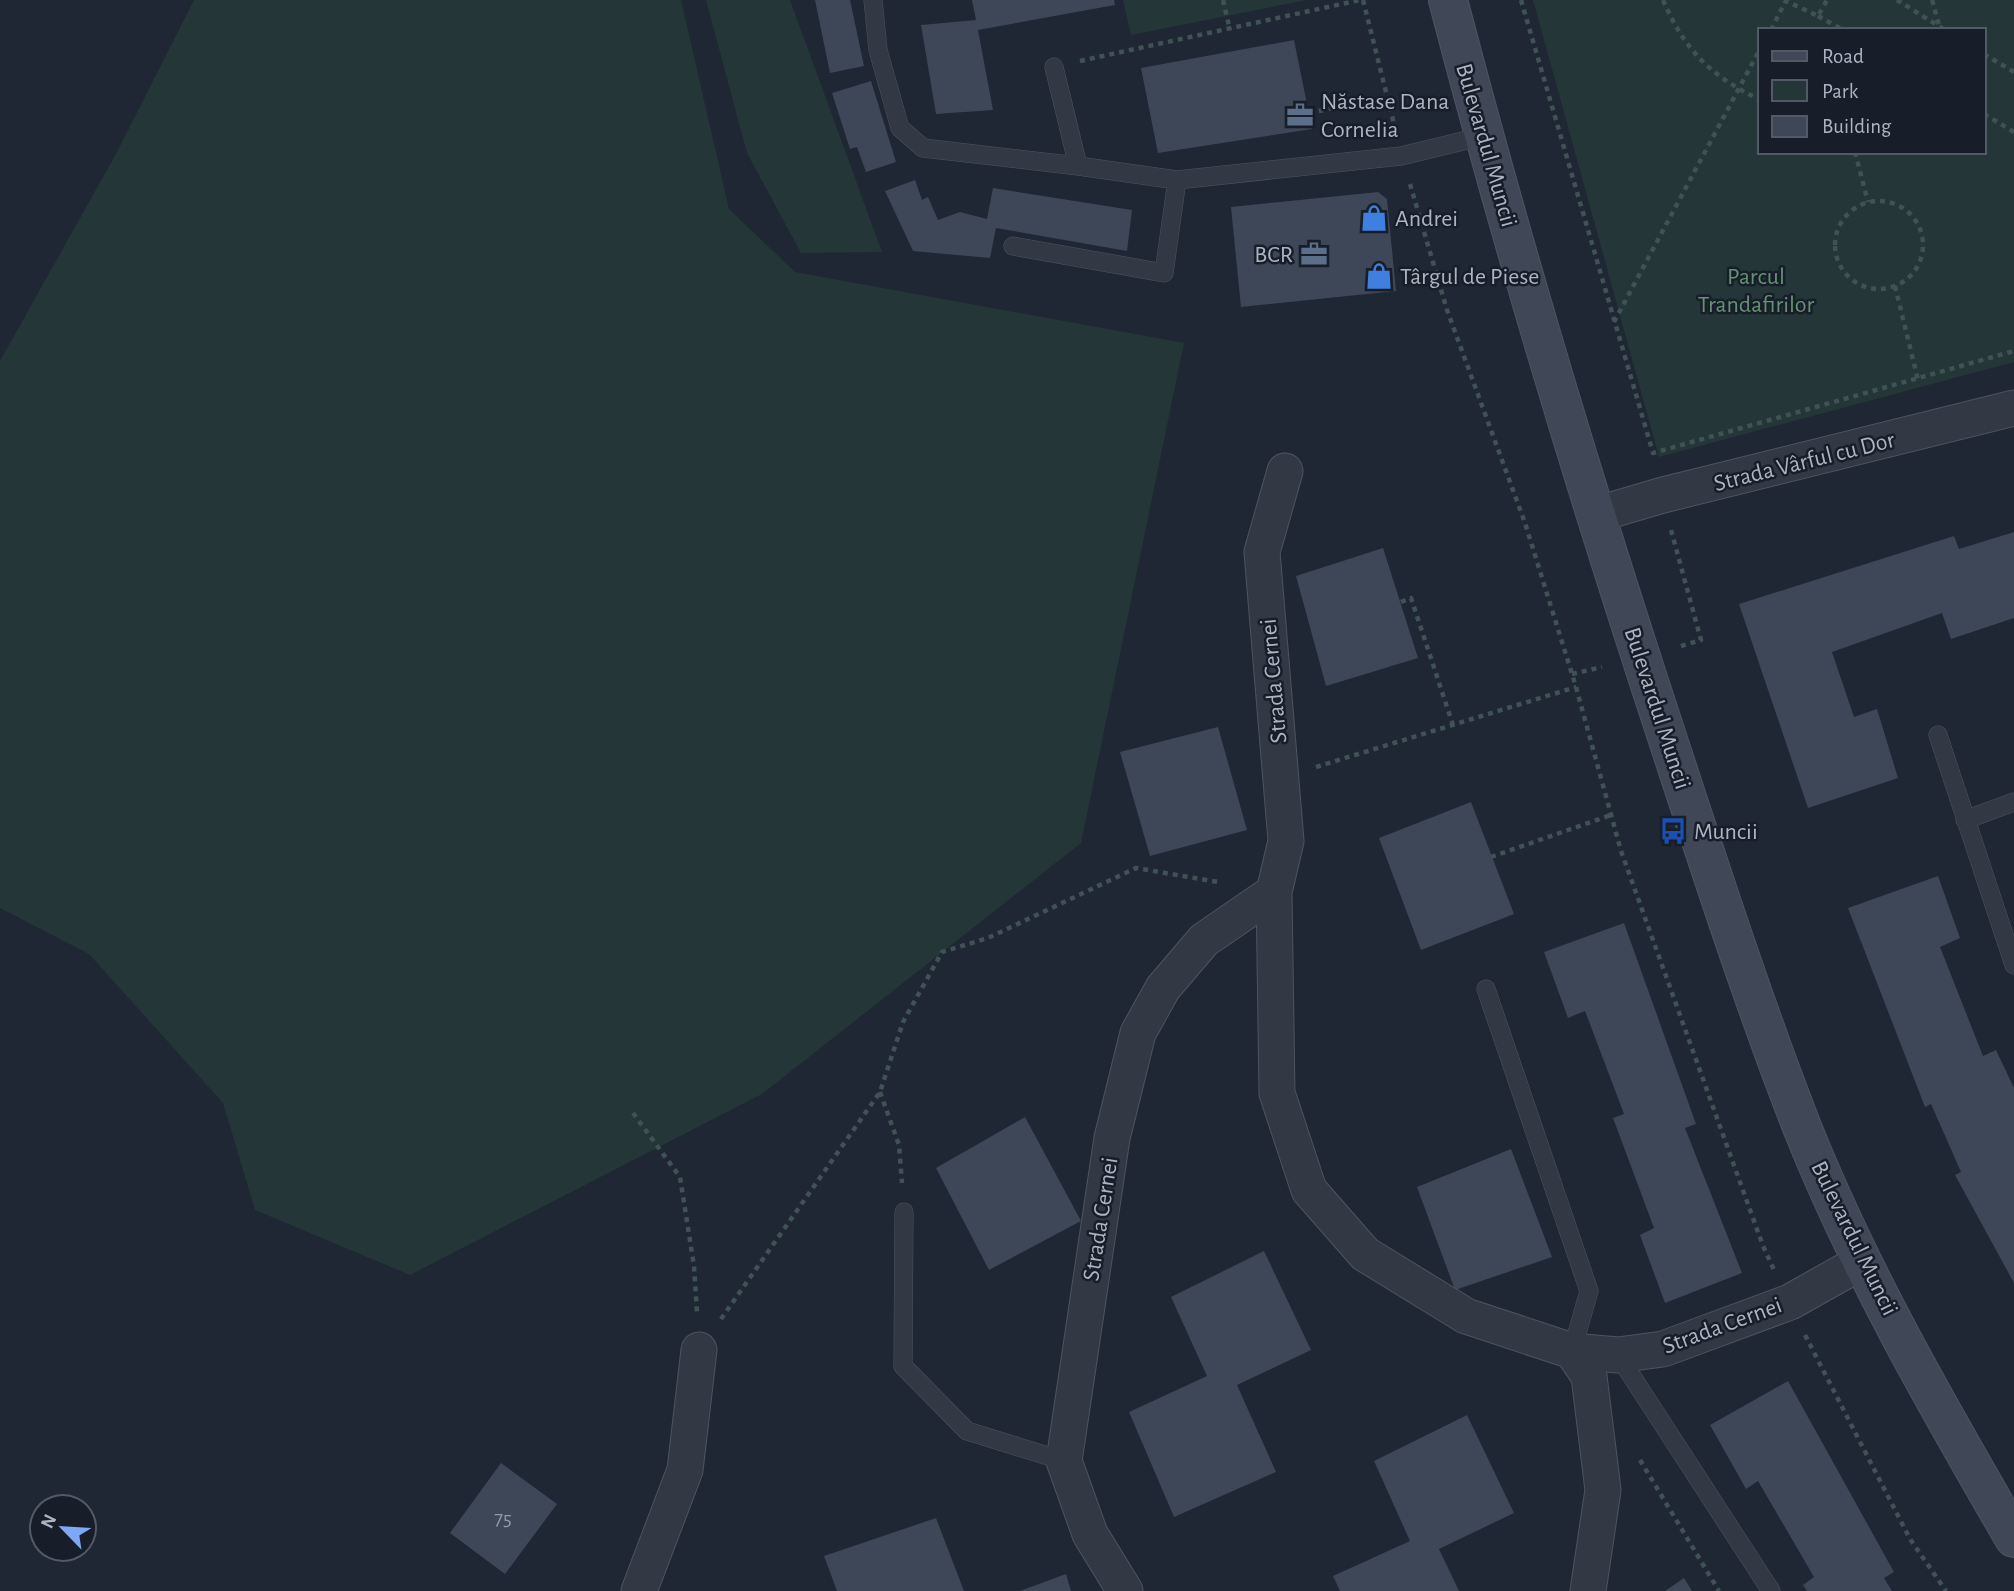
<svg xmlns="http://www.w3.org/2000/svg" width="2014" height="1591" viewBox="0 0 2014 1591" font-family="'Alegreya Sans',sans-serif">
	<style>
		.green { fill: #243638; fill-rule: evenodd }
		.building { fill: #3d4757 }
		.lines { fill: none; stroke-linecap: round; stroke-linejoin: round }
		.service-casing { stroke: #4d5461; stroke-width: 19 }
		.minor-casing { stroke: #4d5461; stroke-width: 37 }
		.secondary-casing { stroke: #4d5461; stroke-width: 40 }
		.path { stroke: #405255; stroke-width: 4.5; stroke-dasharray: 5 5; stroke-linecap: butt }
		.service { stroke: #323945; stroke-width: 18 }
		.minor { stroke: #323945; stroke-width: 35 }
		.secondary { stroke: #404858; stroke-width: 38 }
		.labels { text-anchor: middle; stroke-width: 5; stroke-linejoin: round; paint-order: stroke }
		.number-label { font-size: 21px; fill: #9099a8 }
		.poi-label { font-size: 24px; fill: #acb4c3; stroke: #181e29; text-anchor: start }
		.street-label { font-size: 24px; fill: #acb4c3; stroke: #181e29 }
		.park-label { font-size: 24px; fill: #659271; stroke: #181e29 }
	</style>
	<rect width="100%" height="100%" fill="#1f2734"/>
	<!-- green -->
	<path class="green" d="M194,0H681L729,209L795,272L1184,343L1081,843L762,1094L410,1275L255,1210L223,1103L89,954L0,908V361L117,152Z
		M706,0H790L882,252L801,253L747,153Z
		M1123,0H1307L1131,35Z
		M1533,0H2014V362L1659,457ZM1760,30H1984V152H1760Z"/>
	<!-- building -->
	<path class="building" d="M815,0H850L864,66L830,73Z
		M972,0H1114L1115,5L978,30L993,110L936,114L921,25L976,20Z
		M1294,40L1312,129L1158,153L1141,68Z
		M871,81L896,162L866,172L857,147L850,149L832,93Z
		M915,180L922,200L928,197L938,220L960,212L987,219L993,188L1132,210L1127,251L996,228L990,258L913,251L885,191Z
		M1378,192L1387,199L1396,291L1241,307L1231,207Z
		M2014,532V618L1951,639L1942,613L1832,652L1854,717L1877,709L1898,778L1808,808L1739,604L1954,536L1959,549Z
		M1383,548L1418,658L1326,686L1296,576Z
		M1218,727L1247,830L1150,856L1120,752Z
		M1471,802L1514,914L1421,950L1379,838Z
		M1938,876L1960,938L1940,947L1983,1056L1996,1050L2014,1088V1283L1955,1175L1961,1172L1931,1104L1925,1107L1848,908Z
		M1624,923L1696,1124L1685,1128L1742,1273L1665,1303L1640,1235L1654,1228L1613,1118L1624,1114L1585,1011L1568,1018L1544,952Z
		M1025,1117L1081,1221L989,1270L936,1168Z
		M1511,1149L1552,1257L1455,1290L1417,1187Z
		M1264,1251L1311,1350L1237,1385L1276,1472L1174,1517L1129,1412L1207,1376L1171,1297Z
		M1788,1381L1894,1572L1884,1578L1892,1591H1807L1803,1585L1814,1577L1758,1481L1746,1489L1710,1425Z
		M1467,1415L1514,1513L1439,1549L1459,1591H1340L1333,1576L1410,1541L1374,1461Z
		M501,1463L557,1504L505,1574L450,1533Z
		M936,1518L964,1591H837L824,1556Z
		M1066,1574L1071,1591H1020Z
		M1684,1578L1692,1591H1665Z"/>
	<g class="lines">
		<defs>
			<path id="service" d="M873,0L878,50L900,128L923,148L1078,166L1054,67
				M1078,166L1177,180L1401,156L1484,136
				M1013,246L1164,273L1177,180
				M1938,735L2014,965
				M1965,820L2014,802
				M1486,989L1589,1291L1572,1351
				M904,1212L903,1366L967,1431L1064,1461
				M1618,1355L1771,1591"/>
			<path id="minor" d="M1285,471L1262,552L1286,841L1274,892L1277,1093L1309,1190L1365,1254L1466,1316L1572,1351L1589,1376L1603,1490L1588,1591
				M1595,515L1663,495L2014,408
				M1572,1351L1618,1355L1663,1349L1790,1302L1863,1261
				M639,1591L685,1470L699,1350
				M1125,1591L1090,1534L1064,1461L1112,1138L1138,1033L1163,988L1204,940L1274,892"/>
			<path id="secondary" d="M1448,0C1514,253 1590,504 1672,752C1713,877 1754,1004 1802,1127C1859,1270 1937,1405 2014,1538"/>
		</defs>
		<!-- service casing -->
		<use href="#service" class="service-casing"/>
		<!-- minor casing -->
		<use href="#minor" class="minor-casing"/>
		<!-- secondary casing -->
		<use href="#secondary" class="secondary-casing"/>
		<!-- path -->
		<path class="path" d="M1223,0L1230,30
			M1363,0L1395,128
			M1521,0L1653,453L2014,351
			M1663,0C1685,51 1711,76 1760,100
			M1784,0L1818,16L1827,0
			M1897,0L1945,30
			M1932,0L1939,25
			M1818,16L1843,30
			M1771,30L1785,2
			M1984,54L2014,72
			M1080,61L1360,0
			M1309,113L1387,97
			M1984,114L2014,132
			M1855,152L1868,202
			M1410,184L1447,310L1525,523L1576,687L1621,851L1763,1246L1774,1270
			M1835 245a44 44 0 1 1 88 0a44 44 0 1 1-88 0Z
			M1895,286L1918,380
			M1614,322L1760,49
			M1671,530L1701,640L1678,647
			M1401,602L1411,598L1453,725
			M1572,674L1602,667
			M1316,767L1576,687
			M1491,857L1611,815
			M880,1092L899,1145L902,1183
			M633,1113L680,1177L694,1266L697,1313
			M721,1319L880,1092L903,1022L942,952L988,938L1136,868L1218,882
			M1805,1335L1910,1539L1946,1591
			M1640,1460L1719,1591"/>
		<!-- service -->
		<use href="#service" class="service"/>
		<!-- minor -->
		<use href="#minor" class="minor"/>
		<!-- secondary -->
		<use href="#secondary" class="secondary"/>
	</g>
	<!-- icons -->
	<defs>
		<symbol id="office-bare" viewBox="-9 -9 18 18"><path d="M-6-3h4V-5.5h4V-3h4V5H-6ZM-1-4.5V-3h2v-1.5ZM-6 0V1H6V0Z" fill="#5c6f8a" stroke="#181e29" stroke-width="2.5" paint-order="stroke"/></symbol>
		<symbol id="shop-bare" viewBox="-9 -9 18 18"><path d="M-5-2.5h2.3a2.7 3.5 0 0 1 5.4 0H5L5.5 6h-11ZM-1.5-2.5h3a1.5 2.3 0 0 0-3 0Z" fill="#3f7fe0" stroke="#181e29" stroke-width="2.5" paint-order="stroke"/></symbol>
		<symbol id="bus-bare" viewBox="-9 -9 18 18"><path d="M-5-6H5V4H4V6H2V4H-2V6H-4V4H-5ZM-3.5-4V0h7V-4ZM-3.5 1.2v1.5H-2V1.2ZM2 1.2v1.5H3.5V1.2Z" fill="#1a4fb4" stroke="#181e29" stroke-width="2.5" paint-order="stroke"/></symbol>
	</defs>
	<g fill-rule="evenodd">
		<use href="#office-bare" x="1281" y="96" width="38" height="38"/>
		<use href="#shop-bare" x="1355" y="199" width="38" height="38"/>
		<use href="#office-bare" x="1295" y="235" width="38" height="38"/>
		<use href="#shop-bare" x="1360" y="257" width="38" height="38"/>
		<use href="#bus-bare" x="1654" y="812" width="38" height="38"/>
	</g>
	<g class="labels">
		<!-- number labels -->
		<g class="number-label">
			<text x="503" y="1525">75</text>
		</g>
		<!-- poi labels -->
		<g class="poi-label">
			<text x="1321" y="109">Năstase Dana<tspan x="1321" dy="28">Cornelia</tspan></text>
			<text x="1395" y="226">Andrei</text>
			<text x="1293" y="262" text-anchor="end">BCR</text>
			<text x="1400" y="284">Târgul de Piese</text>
			<text x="1694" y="839">Muncii</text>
		</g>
		<!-- street labels -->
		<g class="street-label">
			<text transform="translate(1487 145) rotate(74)" y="8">Bulevardul Muncii</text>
			<text transform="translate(1804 461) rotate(-14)" y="8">Strada Vârful cu Dor</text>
			<text transform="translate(1273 681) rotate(-95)" y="8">Strada Cernei</text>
			<text transform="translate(1658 708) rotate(72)" y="8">Bulevardul Muncii</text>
			<text transform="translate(1100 1219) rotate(-81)" y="8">Strada Cernei</text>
			<text transform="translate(1855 1238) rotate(64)" y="8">Bulevardul Muncii</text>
			<text transform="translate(1722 1325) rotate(-20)" y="8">Strada Cernei</text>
		</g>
		<!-- park labels -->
		<g class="park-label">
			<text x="1756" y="284">Parcul<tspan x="1756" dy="28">Trandafirilor</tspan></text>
		</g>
	</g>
	<!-- legend -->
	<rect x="1758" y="28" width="228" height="126" fill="#181e29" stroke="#535a67" stroke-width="2"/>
	<rect x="1772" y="51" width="35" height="10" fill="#404858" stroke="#535a67" stroke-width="2"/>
	<text x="1822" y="63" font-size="21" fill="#acb4c3">Road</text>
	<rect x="1772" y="80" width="35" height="21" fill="#243638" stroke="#535a67" stroke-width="2"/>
	<text x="1822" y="98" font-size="21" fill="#acb4c3">Park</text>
	<rect x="1772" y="116" width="35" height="21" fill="#3d4757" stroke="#535a67" stroke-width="2"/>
	<text x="1822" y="133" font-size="21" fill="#acb4c3">Building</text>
	<!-- north arrow -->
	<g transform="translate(63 1528) rotate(295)"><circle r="33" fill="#181e29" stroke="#535a67" stroke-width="2"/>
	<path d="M0-5L12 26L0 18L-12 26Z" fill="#7ea7f5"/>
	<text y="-10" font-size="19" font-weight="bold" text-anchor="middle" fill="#acb4c3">N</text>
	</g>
</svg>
